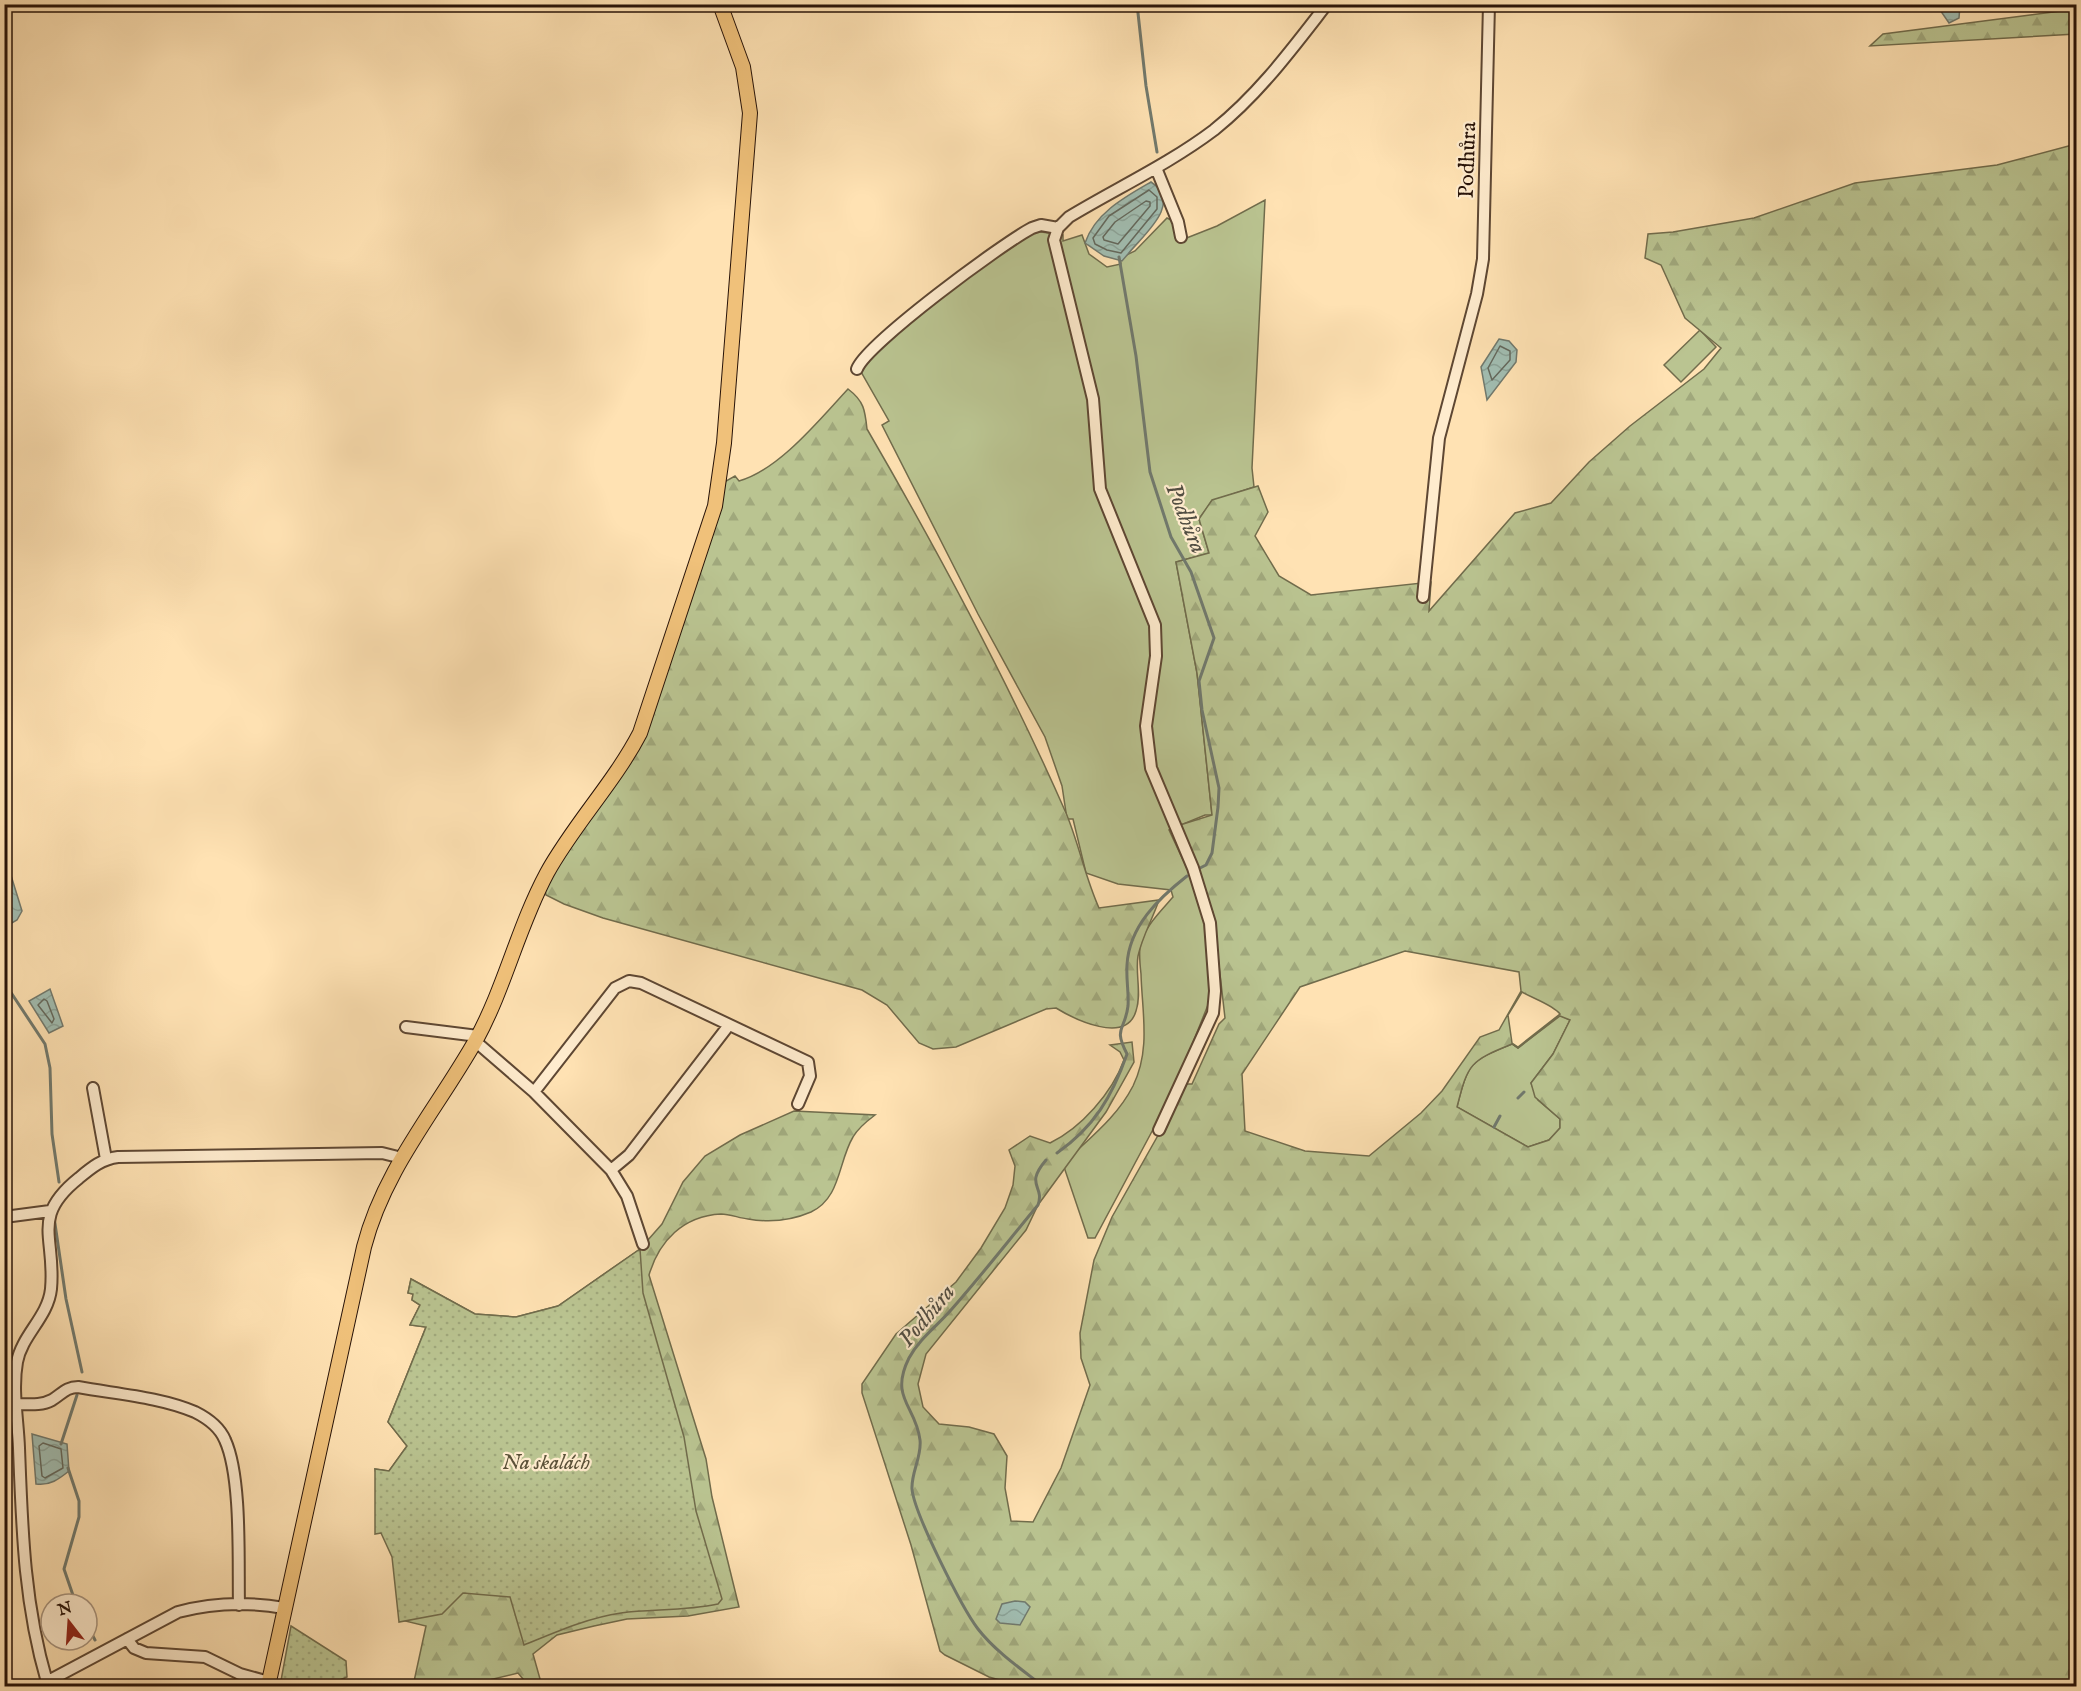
<svg xmlns="http://www.w3.org/2000/svg" width="2081" height="1691" viewBox="0 0 2081 1691" font-family="'IM FELL English',serif">
	<style>
		.green { fill: #bac491; stroke: #716c4c; stroke-width: 1.5 }
		.forest { fill: url(#forest-firs); stroke: #716c4c; stroke-width: 1.5; fill-rule: evenodd }
		.park { fill: url(#park-dots); stroke: #716c4c; stroke-width: 1.5 }
		.water { fill: url(#water-waves); stroke: #71796d; stroke-width: 1.5 }
		.lines { fill: none; stroke-linecap: round; stroke-linejoin: round }
		.shore { stroke: #64685c; stroke-width: 1.5 }
		.stream { stroke: #71796d; stroke-width: 3 }
		.minor-casing { stroke: #5e4733; stroke-width: 14 }
		.major-casing { stroke: #281308; stroke-width: 16 }
		.minor { stroke: #ffecce; stroke-width: 10 }
		.major { stroke: #f0c17a; stroke-width: 14 }
		.labels { text-anchor: middle; stroke-width: 4.5; stroke-linejoin: round; paint-order: stroke }
		.street-label { font-size: 22px; fill: #281308; stroke: #ffecce }
		.park-label { font-size: 22px; font-style: italic; fill: #5b5138; stroke: #ffecce }
		.water-label { font-size: 24px; font-style: italic; fill: #524e43; stroke: #ffecce }
	</style>
	<defs>
		<pattern id="forest-firs" width="22" height="20" patternUnits="userSpaceOnUse" patternTransform="scale(1.5)"><rect width="22" height="20" fill="#bac491"/><path d="M5 1l3.5 6h-7zM16 11l3.5 6h-7z" fill="#a0a87c"/></pattern>
		<pattern id="park-dots" width="8" height="8" patternUnits="userSpaceOnUse" patternTransform="scale(1.5)"><rect width="8" height="8" fill="#bac491"/><path d="M2 2h.1M6 6h.1" fill="none" stroke="#a0a87c" stroke-width="1.8" stroke-linecap="round"/></pattern>
		<pattern id="water-waves" width="16" height="10" patternUnits="userSpaceOnUse" patternTransform="scale(1.5)"><rect width="16" height="10" fill="#a1bdb1"/><path d="M0 5q4-4 8 0t8 0" fill="none" stroke="#8ba297"/></pattern>
	</defs>
	<rect width="100%" height="100%" fill="#ffe2b3"/>
	<filter id="stains"><feTurbulence type="fractalNoise" baseFrequency=".00333" numOctaves="4"/><feColorMatrix values="0 0 0 0 .2 0 0 0 0 .09 0 0 0 0 .02 0 0 0 .5 -.17"/></filter>
	<radialGradient id="worn" r=".72"><stop offset=".6" stop-color="#630" stop-opacity="0"/><stop offset="1" stop-color="#630" stop-opacity=".3"/></radialGradient>
	<!-- green -->
	<path class="green" d="M1265,200L1252,468L1254,487L1212,501L1199,519L1209,553L1176,562L1197,673L1212,815H1205L1169,830L1204,905L1210,1000L1173,1092L1095,1238H1088L1063,1164C1088,1139 1116,1119 1133,1086C1151,1049 1142,1012 1141,974C1140,965 1139,955 1140,946C1143,928 1162,910 1173,897L1171,890L1118,884L1086,873L1073,819H1067L1062,786L1045,737L978,614L882,425L889,421L860,370C910,315 972,272 1034,231L1063,235V241L1082,235L1089,254L1107,267L1121,264L1120,258L1135,251L1167,218L1171,220L1179,241L1217,226Z
		M1700,330L1716,347L1681,382L1664,365Z
		M1560,1015L1570,1020L1553,1054L1531,1083L1538,1100L1560,1119V1128L1549,1140L1528,1147L1457,1107C1468,1063 1470,1061 1512,1044L1518,1048Z"/>
	<!-- forest -->
	<path class="forest" d="M2076,9V34L1870,46L1883,34Z
		M2076,144V1686H1021L989,1677L945,1655L940,1651L911,1545L862,1393V1384L896,1334L956,1282L981,1248L1005,1208L1013,1185L1015,1166L1009,1150L1030,1136L1050,1143C1081,1128 1112,1093 1124,1060L1120,1052L1110,1045L1132,1042L1134,1062L1106,1112L1038,1205L1026,1230L926,1354L918,1384L923,1407L939,1424L969,1427L994,1434L1007,1456L1005,1488L1011,1521L1033,1522L1061,1468L1090,1385L1081,1358L1080,1333L1094,1260L1112,1217L1187,1084H1192L1219,1024L1225,1018L1213,913L1180,825L1212,815L1197,673L1176,562L1209,553L1199,519L1212,500L1258,486L1268,512L1255,536L1279,576L1311,595L1431,582L1429,611L1515,513L1551,503L1589,462L1630,426L1704,369L1721,348L1685,318L1661,265L1645,258L1648,234L1673,232L1754,218L1855,183L1997,165ZM1405,951L1519,972L1521,991L1499,1030L1480,1037L1442,1091L1421,1113L1369,1156L1305,1151L1245,1131L1242,1074L1300,987ZM1522,992C1534,999 1553,1005 1560,1014L1518,1047L1512,1043L1508,1015ZM1560,1016L1570,1020L1553,1054L1531,1083L1535,1097L1560,1119V1128L1549,1140L1528,1147L1457,1107C1468,1063 1470,1061 1512,1044L1518,1048Z
		M848,389C864,401 865,410 867,429C939,553 1008,681 1066,813C1079,844 1085,877 1099,908L1159,900C1153,918 1142,937 1138,956C1135,973 1142,994 1136,1011C1126,1045 1074,1019 1056,1008L1046,1009L956,1047L933,1049L919,1043L887,1005L862,990L603,918L564,904L546,895L544,886L621,769L719,491L726,481L735,476L739,481C779,470 820,419 848,389Z
		M794,1111L875,1115C867,1121 858,1128 853,1137C838,1162 841,1198 811,1212C790,1221 771,1223 748,1219C739,1218 730,1214 721,1214C683,1216 659,1241 649,1275L706,1459L712,1497L739,1607L688,1616L627,1619L594,1626L557,1635L533,1654L542,1686H529L518,1673L464,1686H413L426,1626L401,1620L393,1556L375,1469L389,1471L407,1446L388,1422L426,1327L410,1325L420,1305L412,1300L413,1294L408,1293L411,1279L475,1314L516,1317L558,1306L640,1249L662,1224L683,1182L705,1156L740,1135Z"/>
	<!-- park -->
	<path class="park" d="M640,1249L643,1293L684,1437L696,1511L722,1599L718,1604C685,1611 653,1609 621,1613C587,1618 556,1632 524,1645L510,1597L463,1593L442,1614L399,1622L392,1557L381,1533L375,1534V1469L389,1471L407,1446L388,1422L426,1327L410,1325L420,1305L412,1300L413,1294L408,1293L411,1279L475,1314L516,1317L558,1306Z
		M291,1626L346,1661L347,1677L325,1686H280Z"/>
	<!-- water -->
	<path class="water" d="M1942,5H1960L1959,18L1949,23L1940,10Z
		M1151,182C1184,203 1143,235 1128,254L1122,261L1104,256L1085,243C1095,213 1125,197 1151,182Z
		M1499,339L1509,341L1517,350L1516,362L1487,400L1481,367Z
		M5,856L22,911L17,920L5,927Z
		M50,989L63,1026L49,1033L29,1001Z
		M32,1434L67,1444L69,1471C59,1479 50,1486 36,1484Z
		M1015,1601L1025,1602L1030,1607L1020,1625L1000,1623L996,1619L1002,1604Z"/>
	<g class="lines">
		<!-- shore -->
		<path class="shore" d="M1149,190L1157,197V209L1121,253L1107,250L1095,244L1093,238L1109,216Z
			M1146,201L1150,202V206L1118,244L1104,240L1103,237L1115,222Z
			M1500,346L1510,351V360L1492,380L1488,368Z
			M44,999L47,1001L54,1019L52,1023L38,1005Z
			M43,1443L61,1449L63,1468L45,1478L42,1476L39,1446Z"/>
		<!-- stream -->
		<path class="stream" d="M1137,4L1146,86L1157,152
			M1119,257L1136,356L1150,472L1171,537L1191,572L1214,638L1199,681L1202,710L1219,788L1218,807L1212,853L1206,865L1200,868
			M4,982L45,1044L50,1068L52,1134L59,1182
			M1518,1098L1524,1092
			M1494,1127L1500,1116
			M1057,1153C1094,1127 1112,1097 1127,1054C1113,1027 1125,1031 1128,1006C1129,993 1126,979 1127,965C1129,926 1159,898 1187,876
			M54,1217L66,1299L82,1372
			M61,1444L77,1395
			M68,1468L79,1501V1517L64,1569L76,1604
			M4,1489L6,1487
			M87,1625L95,1640
			M1043,1686C1021,1669 995,1651 978,1629C962,1608 914,1513 912,1489C911,1473 922,1456 920,1440C916,1406 889,1398 909,1358C919,1339 937,1326 951,1310C981,1276 1009,1240 1038,1205C1045,1185 1024,1186 1046,1160"/>
		<defs>
			<path id="minor" d="M1156,168L1178,222L1181,237
				M857,369C866,344 1003,243 1032,228L1041,225L1058,228
				M1423,597L1439,438L1477,294L1483,259L1489,4
				M406,1027L478,1036
				M475,1041L534,1092L611,1170L627,1196L643,1244
				M93,1088L106,1159
				M534,1092L615,988L629,981L641,983L808,1062L810,1076L798,1104
				M1159,1130L1213,1013L1215,991L1210,923L1193,868L1151,768L1146,726L1156,656L1155,625L1100,489L1093,399L1054,240L1058,228L1069,217C1117,188 1169,164 1214,130C1259,94 1292,49 1327,4
				M611,1170L629,1155L729,1025
				M12,1216L50,1211
				M16,1404C28,1404 41,1406 52,1400C62,1394 66,1387 78,1387C116,1394 160,1397 195,1412C207,1418 220,1428 225,1440C242,1477 238,1563 239,1605
				M127,1639L134,1648L146,1653L205,1657L240,1674L269,1682
				M47,1682C24,1604 22,1529 19,1448C18,1420 12,1390 17,1362C22,1335 48,1317 51,1289C56,1237 30,1217 79,1178C92,1167 102,1159 118,1157L382,1153L402,1158
				M39,1686L178,1612C212,1603 250,1602 284,1608"/>
			<path id="major" d="M268,1686L364,1247C384,1169 437,1109 476,1040C505,987 518,927 547,873C574,824 614,783 640,733L715,506L724,443L750,113L743,67L720,4"/>
		</defs>
		<!-- minor casing -->
		<use href="#minor" class="minor-casing"/>
		<!-- major casing -->
		<use href="#major" class="major-casing"/>
		<!-- minor -->
		<use href="#minor" class="minor"/>
		<!-- major -->
		<use href="#major" class="major"/>
	</g>
	<g class="labels">
		<!-- street labels -->
		<g class="street-label">
			<text transform="translate(1466 160) rotate(-88)" y="8">Podhůra</text>
		</g>
		<!-- park labels -->
		<g class="park-label">
			<text x="546" y="1469">Na skalách</text>
		</g>
		<!-- water labels -->
		<g class="water-label">
			<text transform="translate(1187 518) rotate(68)" y="8">Podhůra</text>
			<text transform="translate(926 1315) rotate(-50)" y="8">Podhůra</text>
		</g>
	</g>
	<!-- margin -->
	<rect width="2081" height="1691" fill="none" stroke="#ffe2b3" stroke-width="24"/>
	<rect x="6" y="6" width="2069" height="1679" fill="none" stroke="#281308" stroke-width="3"/>
	<rect x="12" y="12" width="2057" height="1667" fill="none" stroke="#281308" stroke-width="1.5"/>
	<!-- north arrow -->
	<g transform="translate(69 1622) rotate(343)"><circle r="28" fill="#ffecce" stroke="#a9957f" stroke-width="1.5"/>
	<path d="M0-4.5L10 22L0 15L-10 22Z" fill="#8f2418"/>
	<text y="-9" font-size="16" font-weight="bold" text-anchor="middle" fill="#281308">N</text>
	</g>
	<rect width="100%" height="100%" filter="url(#stains)"/>
	<rect width="100%" height="100%" fill="url(#worn)"/>
</svg>
